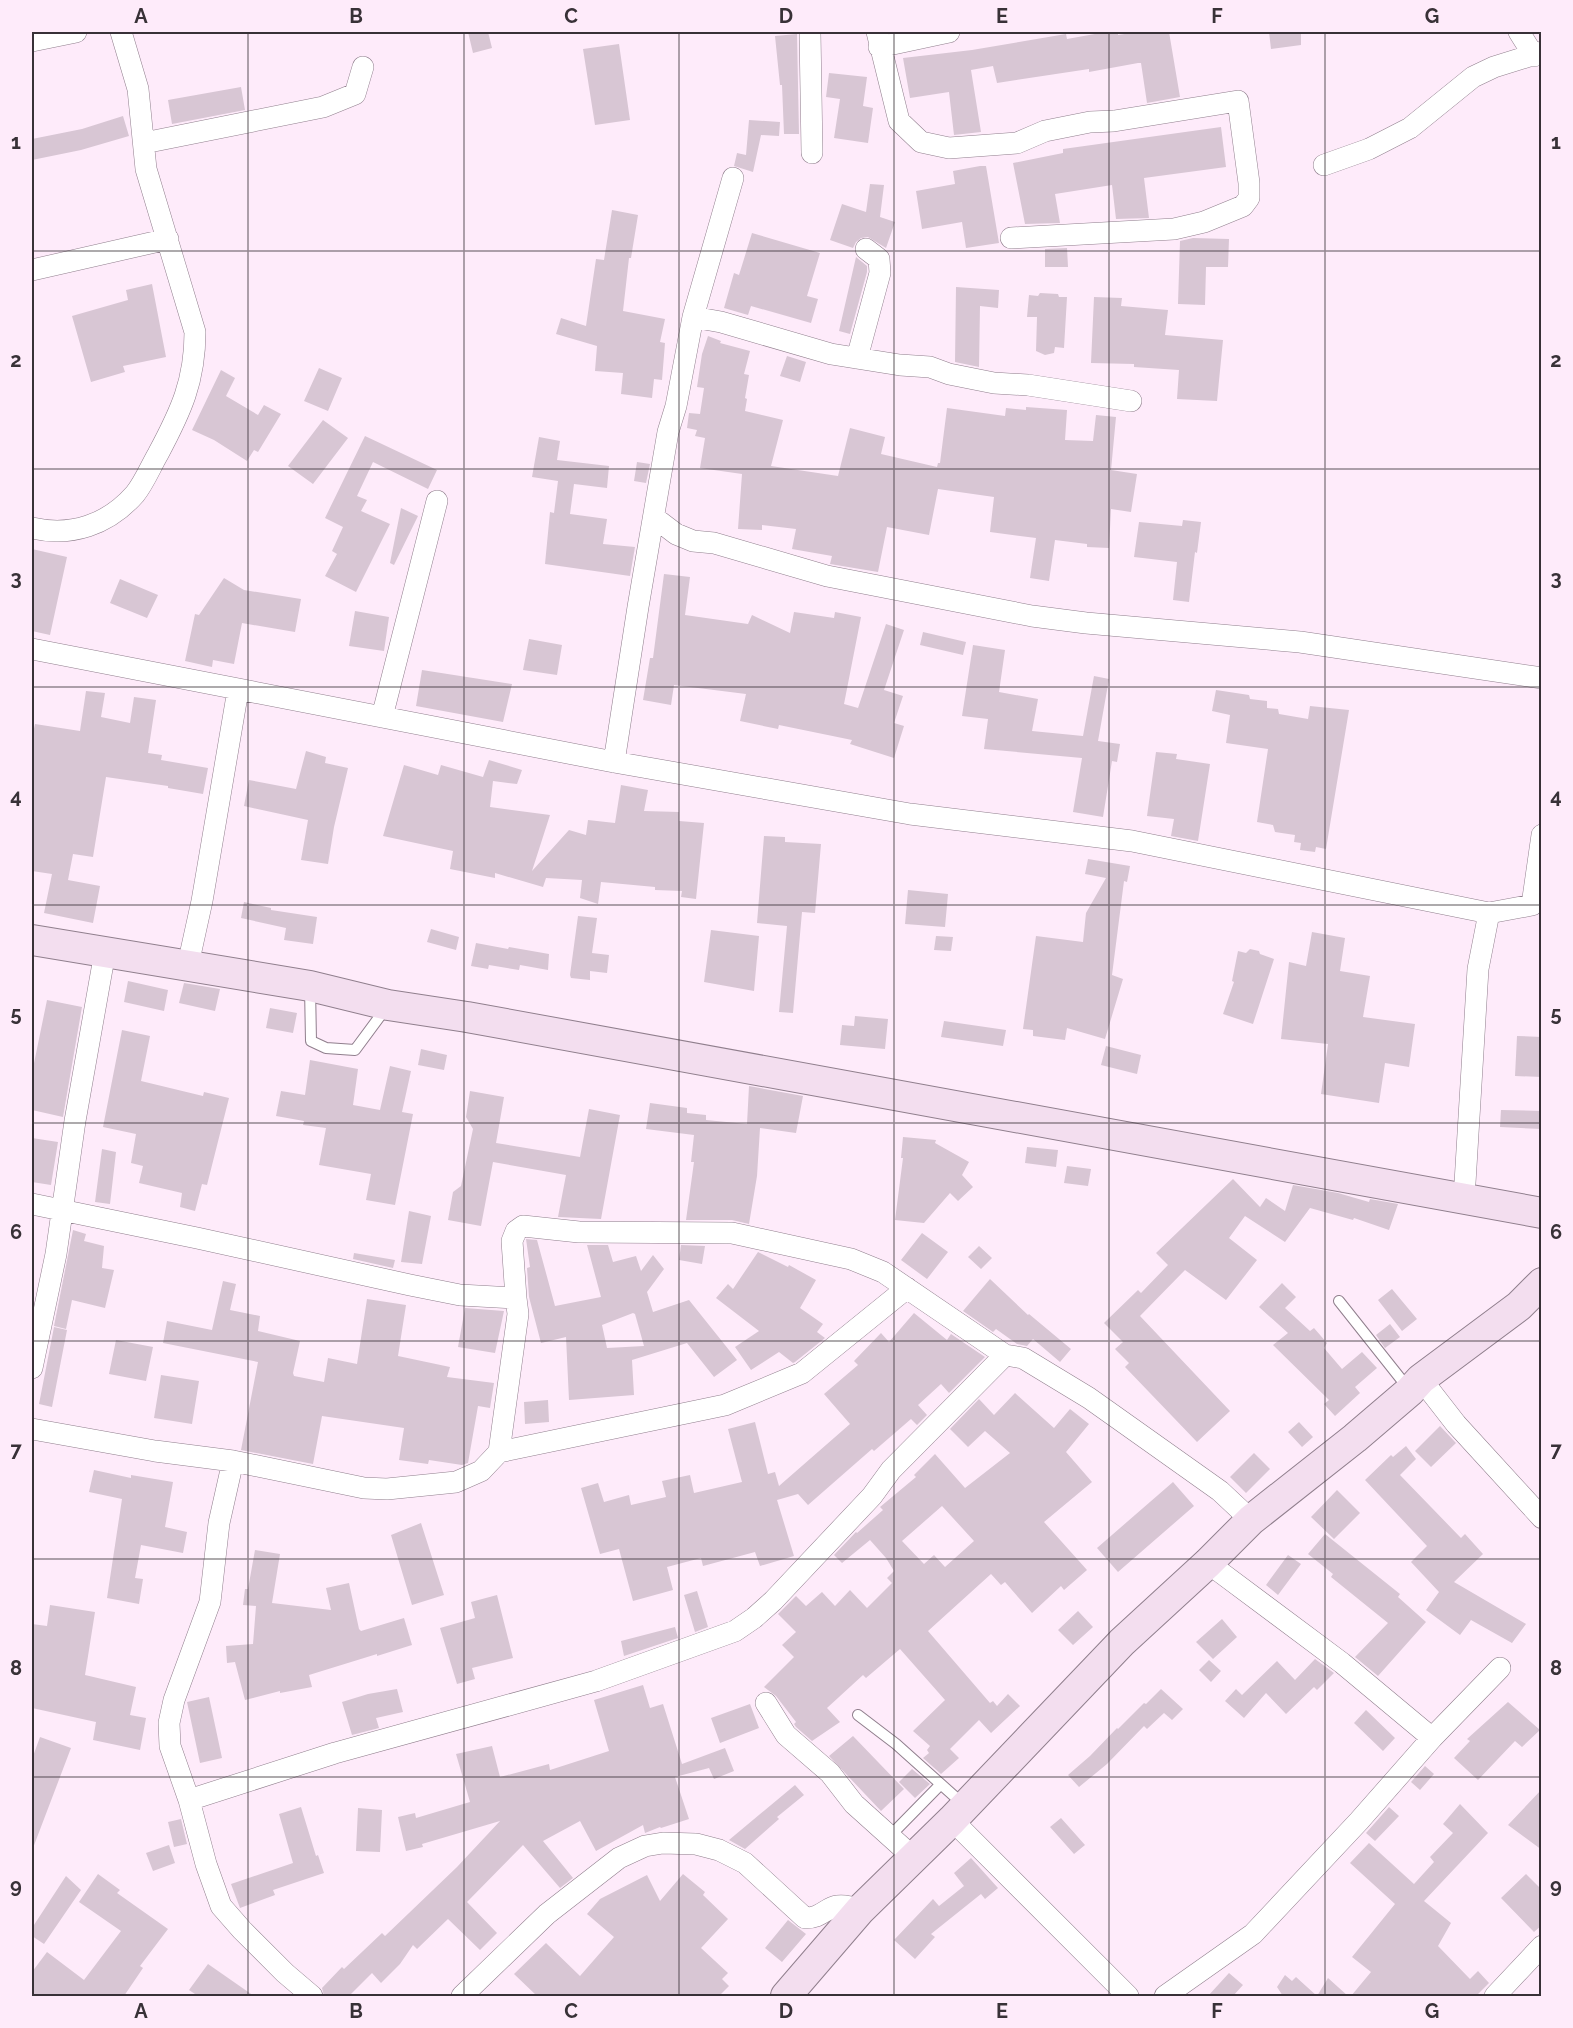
<svg xmlns="http://www.w3.org/2000/svg" width="1573" height="2028" viewBox="0 0 1573 2028" font-family="Raleway,sans-serif">
	<style>
		.building { fill: #d8c6d4; fill-rule: evenodd }
		.lines { fill: none; stroke-linecap: round; stroke-linejoin: round }
		.lane-casing { stroke: #907f8d; stroke-width: 12 }
		.street-casing { stroke: #907f8d; stroke-width: 22 }
		.secondary-casing { stroke: #907f8d; stroke-width: 32 }
		.lane { stroke: #fff; stroke-width: 10 }
		.street { stroke: #fff; stroke-width: 21 }
		.secondary { stroke: #f3deef; stroke-width: 30 }
		.grid { fill: none; stroke: #383137; stroke-width: 1.5; stroke-opacity: 0.55 }
		.neatline { fill: none; stroke: #383137; stroke-width: 2 }
		.grid-label { font-size: 20px; text-anchor: middle; font-weight: bold; fill: #383137 }
	</style>
	<rect width="100%" height="100%" fill="#feebfa"/>
	<!-- building -->
	<path class="building" d="M468,32H488L492,48L473,53Z
		M1106,32H1118V35L1138,32H1169L1180,97L1147,103L1141,63H1138L1089,72V69L997,83L993,66L971,70L981,132L954,135L949,92L910,98L903,58L972,50L1066,34L1067,39Z
		M1269,32H1301V45L1271,49Z
		M797,34L799,134H784L782,85H780L775,36Z
		M619,44L630,120L595,125L583,49Z
		M829,73L867,77L863,106L873,108L868,143L834,138L840,99L826,97Z
		M241,87L245,110L172,124L168,100Z
		M123,116L129,136L81,150L32,160V139L82,129Z
		M749,120L780,122L779,136L761,135L753,172L734,166L737,153L746,155Z
		M1221,127L1226,167L1144,178L1149,218L1116,219L1112,185L1055,194L1060,223L1025,224L1013,163L1063,153V149Z
		M980,166H986L999,243L966,248L962,222L922,229L916,191L955,184L953,171Z
		M870,184L884,185L880,217L895,222L886,248L868,237L861,238L856,242L853,248L830,240L842,204L866,212Z
		M612,210L638,215L631,258H629L623,311L665,319L660,342L665,343L662,380L654,379L652,398L621,394L623,373L595,371L597,346L556,334L561,318L586,326L596,259L604,260Z
		M752,233L820,253L807,296L818,299L811,323L751,306L748,315L724,308L734,273L739,275Z
		M1193,238L1229,239L1228,267H1206L1205,305L1178,304L1180,241Z
		M1067,248L1068,267H1045V249Z
		M856,257L867,266V272L850,334L839,331Z
		M152,284L166,357L123,366L125,372L91,382L72,316L128,300L126,290Z
		M956,287L999,290L998,308L980,306L979,367L955,362Z
		M1040,293L1058,294L1059,297H1067L1064,348L1055,347L1054,353L1045,355L1036,351L1037,317H1027L1029,295L1038,296Z
		M1094,297L1122,298L1121,306L1168,310L1165,335L1223,340L1217,401L1177,399L1179,370L1134,367V364L1091,363Z
		M708,336L721,341L720,343L750,351L744,374L749,375L745,398L747,399L745,411L783,420L771,466L838,476L850,428L885,437L881,454L937,467L938,463H940L947,408L1005,416L1006,408L1026,410V407L1067,410L1065,440L1093,441L1096,415L1116,417L1111,470L1137,474L1131,512L1111,509L1109,548L1087,547V544L1055,540L1049,581L1030,578L1036,538L990,532L994,497L938,489L929,535L887,527L878,572L830,564L832,556L792,549L796,529L762,525V530L738,529L742,474L700,468L705,438L695,436L697,430L687,428L689,413L700,414L704,388L697,387L702,354Z
		M787,356L806,362L800,382L780,376Z
		M319,368L342,378L328,411L304,401Z
		M221,370L235,378L226,396L258,415L264,405L281,414L258,452L254,450L247,461L214,440L192,430Z
		M323,420L348,438L313,484L288,466Z
		M365,436L437,470L428,489L373,462L357,496L367,500L361,511L390,524L356,592L325,576L337,554L332,551L343,527L325,518Z
		M539,437L560,441L557,460L609,466L607,488L574,484L570,514L607,519L603,544L635,547L630,576L545,564L550,512L554,513L558,481L532,477Z
		M637,462L650,464L646,483L634,481Z
		M401,508L418,516L394,565L390,563Z
		M1183,520L1201,522L1197,553L1195,552L1189,602L1173,600L1177,562L1134,557L1139,522L1182,526Z
		M32,549L67,557L50,635L32,631Z
		M664,574L690,577L685,615L748,624L752,615L790,633L794,612L834,618L835,612L861,617L844,704L858,708L886,624L904,630L884,690L903,696L894,723L904,726L894,758L850,744L852,740L779,725L778,729L740,721L746,694L674,685L671,705L643,700L650,658H653Z
		M224,578L244,590L301,599L295,632L242,623L234,664L213,660L212,667L185,661L195,614L199,615Z
		M120,579L158,595L147,618L110,603Z
		M355,611L389,617L384,651L349,646Z
		M923,632L966,642L963,655L920,645Z
		M529,639L562,645L557,675L523,670Z
		M973,645L1005,650L999,692L1038,699L1032,731L1083,736L1094,676L1109,679L1098,741L1120,744L1117,762L1112,761L1103,817L1073,812L1082,758L984,749L988,719L962,716Z
		M422,670L512,684L503,722L416,706Z
		M1216,690L1249,695L1250,699L1267,701V708L1278,709L1279,714L1308,719L1310,706L1349,710L1326,849L1316,847L1315,852L1300,850L1301,843L1294,842L1295,835L1275,832L1273,825L1257,822L1268,749L1226,743L1230,715L1212,711Z
		M86,691L105,693L101,717L130,723L134,697L156,700L148,753L162,755L161,760L208,768L203,794L168,788V786L106,777L93,857L73,854L68,880L100,886L93,923L44,913L52,874L32,871V738L35,724L80,731Z
		M306,751L326,757L325,763L348,768L334,827L328,864L301,860L308,820L244,806L249,780L296,789Z
		M1156,752L1177,754L1176,759L1210,764L1198,841L1171,836L1174,819L1147,816Z
		M489,760L522,770L517,784L493,781L490,807L550,815L532,871L569,830L586,835L588,820L615,823L621,785L648,790L644,811L679,812V821L704,823L696,899L681,897L682,891L655,890V887L601,882L598,904L580,898L582,880L546,878L543,887L495,873V878L450,869L453,851L383,836L404,765L438,775L441,765L483,777Z
		M764,836L785,837V842L821,844L815,913L802,912L793,1013L779,1012L787,926L757,923Z
		M1088,859L1130,866L1127,882L1124,881L1112,975L1123,979L1105,1039L1067,1028L1065,1040L1033,1036V1030L1023,1029L1036,936L1083,942L1086,913L1106,878L1085,874Z
		M908,890L948,894L945,927L905,924Z
		M244,902L271,908V910L317,917L313,944L284,940L286,928L241,918Z
		M578,916L597,918L592,953L609,955L607,973L590,971V980L571,978L570,975Z
		M431,929L459,937L456,950L427,942Z
		M711,930L759,936L754,991L704,982Z
		M1312,932L1345,938L1340,971L1370,976L1363,1017L1415,1024L1409,1067L1385,1063L1379,1103L1321,1094L1328,1044L1281,1039L1289,962L1306,966Z
		M936,936L953,937L951,951L934,950Z
		M476,943L508,949L509,947L549,954L548,970L520,965L519,970L489,965L488,969L471,966Z
		M1250,949L1259,951L1260,954L1274,959L1253,1024L1223,1014L1234,982L1232,981L1238,951L1246,953Z
		M128,981L168,990L164,1011L124,1002Z
		M184,983L220,989L215,1011L179,1003Z
		M47,1000L82,1007L63,1117L32,1110V1073Z
		M270,1008L297,1013L293,1033L266,1028Z
		M855,1016L888,1019L885,1049L840,1045L842,1025L854,1026Z
		M944,1021L1006,1030L1003,1046L941,1037Z
		M122,1030L150,1036L141,1081L203,1096L204,1092L229,1098L207,1185L202,1184L195,1211L180,1207L182,1193L139,1183L143,1166L131,1163L136,1134L103,1127Z
		M1517,1036L1542,1037V1077L1515,1076Z
		M1106,1046L1141,1055L1137,1074L1101,1065Z
		M421,1049L447,1055L444,1070L418,1065Z
		M310,1060L358,1069L353,1105L380,1110L390,1066L411,1071L402,1112L413,1114L395,1205L366,1200L371,1174L319,1165L326,1128L303,1125L304,1121L276,1116L281,1091L305,1095Z
		M749,1086L803,1096L796,1133L760,1128L757,1176L749,1224L732,1220H686L694,1162H691L694,1135L646,1129L650,1103L687,1108V1113L706,1115V1120L747,1124Z
		M470,1091L504,1097L496,1143L580,1157L589,1109L620,1115L601,1219L558,1217L566,1175L493,1162L481,1226L448,1220L453,1192L461,1186L473,1129L466,1117Z
		M1501,1110L1542,1111V1129L1500,1127Z
		M903,1137L936,1140L935,1143L969,1162L962,1175L973,1187L958,1201L950,1193L924,1223L895,1220L903,1158H901Z
		M32,1138L58,1142L51,1185L32,1182Z
		M1027,1147L1058,1150L1056,1167L1025,1163Z
		M102,1149L116,1152L110,1204L95,1202Z
		M1067,1166L1091,1169L1088,1186L1064,1183Z
		M1233,1179L1260,1207L1266,1198L1285,1211L1293,1185L1338,1193L1369,1202L1370,1199L1398,1204L1389,1230L1354,1218L1353,1220L1310,1208L1285,1242L1245,1216L1229,1238L1257,1260L1226,1300L1185,1270L1140,1316L1230,1411L1197,1442L1125,1367L1129,1363L1115,1349L1123,1342L1104,1323L1138,1290L1141,1293L1168,1265L1156,1253Z
		M409,1211L431,1216L422,1264L401,1262Z
		M73,1230L86,1234L84,1241L104,1246L102,1268L114,1270L105,1308L72,1300L66,1329L54,1326Z
		M922,1233L948,1252L927,1279L901,1260Z
		M526,1239L537,1240L555,1306L601,1297L587,1245H608L613,1262L636,1256L641,1271L653,1255L664,1269L647,1292L653,1312L689,1300L737,1360L714,1377L687,1343L632,1360L634,1395L569,1400L566,1337L541,1343L529,1297L527,1268L530,1267ZM633,1313L635,1314L644,1346L607,1348L602,1325Z
		M681,1245L705,1246L702,1264L679,1260Z
		M979,1246L992,1258L981,1269L968,1257Z
		M758,1252L788,1267L789,1265L816,1280L800,1308L823,1324L817,1332L825,1338L795,1362L793,1363L779,1352L751,1370L735,1347L759,1331L716,1298L728,1284L733,1289Z
		M354,1253L395,1260L393,1268L353,1259Z
		M990,1279L1028,1315L1029,1314L1071,1349L1060,1362L1033,1339L1027,1346L1017,1344L996,1329L993,1332L963,1311Z
		M223,1281L236,1284L230,1310L260,1316L258,1331L300,1341L293,1373L294,1376L324,1382L328,1358L357,1364L367,1299L406,1305L398,1356L450,1367L447,1377L494,1383L490,1408L478,1406L468,1463L462,1465L429,1460L428,1464L399,1460L404,1428L322,1416L313,1464L241,1450L258,1362L163,1343L167,1321L212,1330Z
		M1282,1283L1296,1297L1285,1308L1310,1331L1314,1328L1327,1343L1324,1348L1342,1369L1362,1352L1377,1368L1355,1387L1360,1393L1335,1416L1324,1404L1329,1400L1273,1345L1288,1333L1259,1307Z
		M1392,1289L1417,1319L1402,1331L1378,1300Z
		M465,1308L504,1311L495,1353L458,1347Z
		M914,1313L947,1340L951,1334L985,1357L949,1393L941,1384L918,1405L927,1415L917,1425L911,1419L874,1451L872,1449L808,1505L798,1494L777,1500L794,1556L760,1566L755,1552L703,1566L701,1558L667,1567L673,1590L633,1601L619,1549L600,1554L581,1488L598,1483L604,1502L629,1495L631,1505L666,1497L662,1481L690,1475L694,1493L742,1482L728,1429L755,1422L768,1474L775,1472L779,1486L850,1424L824,1394L858,1365L854,1361L881,1333L889,1342Z
		M1390,1324L1400,1337L1385,1348L1376,1335Z
		M54,1327L67,1330L52,1407L39,1404Z
		M116,1340L153,1347L146,1381L109,1374Z
		M161,1375L199,1381L192,1424L154,1418Z
		M1015,1393L1054,1428L1070,1409L1089,1424L1066,1452L1092,1482L1044,1522L1087,1570L1064,1590L1061,1586L1032,1613L1005,1582L1001,1585L991,1574L928,1631L990,1703L993,1701L997,1706L1008,1694L1020,1706L991,1733L979,1720L950,1749L959,1758L941,1774L923,1758L929,1753L927,1750L930,1746L913,1731L945,1700L900,1649L866,1678L863,1675L827,1708L840,1722L812,1741L796,1727L794,1724L796,1722L776,1696L764,1687L794,1657L782,1645L796,1632L778,1614L796,1596L806,1606L822,1592L835,1606L850,1590L867,1608L892,1583L887,1578L894,1571L886,1558L870,1540L842,1563L834,1555L856,1532L857,1533L883,1510L880,1507L916,1477L914,1475L935,1454L965,1488L1010,1453L985,1431L968,1447L950,1429L979,1399L994,1415ZM942,1506L974,1541L945,1567L934,1555L924,1564L902,1541Z
		M548,1400L549,1422L525,1424L524,1402Z
		M1299,1422L1313,1437L1302,1447L1288,1432Z
		M1440,1426L1456,1443L1431,1467L1415,1451Z
		M1406,1446L1416,1459L1400,1475L1461,1538L1465,1534L1483,1554L1454,1582L1526,1624L1512,1643L1471,1620L1460,1635L1426,1610L1439,1592L1411,1562L1427,1546L1365,1480L1391,1455L1393,1457Z
		M1254,1453L1270,1469L1246,1493L1230,1477Z
		M94,1470L131,1478V1475L173,1482L165,1527L187,1532L183,1553L141,1545L135,1578L143,1579L139,1604L107,1598L122,1499L89,1492Z
		M1173,1482L1194,1506L1118,1572L1097,1548Z
		M1337,1490L1360,1513L1334,1539L1311,1517Z
		M421,1523L444,1595L412,1605L391,1535Z
		M1325,1534L1400,1594L1398,1597L1426,1622L1378,1676L1355,1657L1388,1623L1331,1577L1333,1574L1308,1554Z
		M255,1550L280,1554L272,1603L331,1610L326,1588L349,1583L359,1629L361,1631L404,1618L412,1645L377,1656V1654L309,1675L312,1687L280,1693V1691L245,1700L235,1662L227,1663L226,1646L253,1644L256,1606L243,1605L245,1589H248Z
		M1288,1555L1301,1564L1278,1595L1266,1585Z
		M697,1591L708,1627L695,1632L684,1595Z
		M497,1595L513,1658L472,1668L475,1679L457,1684L440,1628L475,1618L471,1602Z
		M50,1605L95,1612L85,1675L136,1687L130,1715L146,1718L140,1750L93,1740L96,1722L32,1708V1624L47,1626Z
		M1078,1611L1093,1627L1073,1645L1058,1630Z
		M1222,1619L1237,1637L1213,1659L1196,1642Z
		M675,1627L678,1638L624,1656L621,1641Z
		M1315,1659L1334,1673L1317,1690L1314,1687L1286,1714L1266,1693L1244,1718L1225,1701L1236,1689L1242,1695L1277,1661L1295,1680Z
		M1209,1660L1221,1671L1211,1682L1199,1670Z
		M643,1685L650,1708L663,1704L682,1764L725,1748L734,1771L714,1779L709,1768L675,1777L689,1819L661,1828L660,1827L645,1833L643,1825L596,1851L580,1821L543,1841L573,1878L560,1888L523,1845L467,1902L497,1933L480,1950L448,1919L417,1949L413,1945L400,1964L381,1983L372,1973L349,1996H324L322,1988L342,1967L344,1969L382,1933L385,1936L457,1867L500,1821L422,1844L423,1847L406,1851L398,1817L415,1813L416,1818L470,1802L456,1754L492,1746L500,1777L549,1764L550,1770L609,1751L594,1700Z
		M397,1689L403,1712L376,1718L379,1728L352,1735L342,1702L368,1694Z
		M1161,1689L1183,1709L1172,1720L1164,1713L1147,1729L1144,1726L1107,1764L1079,1787L1068,1775L1090,1756L1117,1728L1118,1729L1144,1703L1146,1704Z
		M209,1697L222,1758L200,1763L187,1702Z
		M1508,1702L1540,1730L1522,1747L1515,1741L1478,1780L1454,1758L1470,1741L1467,1739Z
		M750,1704L759,1728L720,1743L711,1718Z
		M1366,1710L1395,1738L1383,1751L1354,1723Z
		M853,1736L904,1789L881,1811L829,1756Z
		M40,1737L71,1748L33,1848L32,1759Z
		M1425,1766L1434,1774L1420,1790L1411,1782Z
		M912,1769L930,1784L915,1798L899,1782Z
		M795,1785L804,1795L777,1817L779,1819L745,1849L729,1840Z
		M1542,1789V1850L1508,1825Z
		M1460,1804L1488,1833L1424,1901L1451,1923L1438,1946L1470,1979L1478,1971L1489,1983L1476,1996H1351L1371,1972L1352,1957L1395,1904L1350,1863L1369,1843L1414,1884L1434,1862L1430,1857L1453,1833L1443,1824Z
		M301,1807L316,1856L318,1855L324,1873L273,1890L275,1895L240,1908L231,1884L293,1863L279,1814Z
		M1389,1807L1399,1816L1375,1841L1366,1833Z
		M358,1808L382,1810L380,1852L356,1851Z
		M1061,1818L1085,1845L1074,1854L1050,1827Z
		M181,1819L187,1844L174,1847L168,1822Z
		M169,1845L175,1863L153,1871L146,1853Z
		M971,1858L998,1888L985,1899L981,1894L931,1934L935,1937L915,1959L894,1940L933,1899L939,1906L964,1886L954,1873Z
		M98,1874L120,1890L117,1893L168,1929L140,1966L143,1968L124,1996H32V1972L47,1952L84,1980L121,1931L79,1902Z
		M683,1874L705,1892L703,1895L728,1919L701,1948L728,1973L722,1979L729,1986L719,1996H537L514,1974L546,1943L580,1976L614,1937L587,1914L600,1899L647,1875L660,1901Z
		M1526,1874L1542,1890V1925L1534,1932L1501,1898Z
		M66,1876L81,1890L44,1944L32,1936V1928Z
		M788,1920L806,1934L782,1962L765,1948Z
		M208,1964L254,1996H198L189,1990Z
		M1229,1973L1243,1985L1233,1996H1208Z
		M1285,1975L1292,1981L1296,1977L1317,1996L1328,1978L1348,1996H1283L1277,1987Z"/>
	<g class="lines">
		<defs>
			<path id="lane" d="M310,987L311,1041L326,1048L355,1050L386,1008
				M1339,1301L1408,1388
				M858,1715L896,1744L963,1804
				M890,1836L940,1785"/>
			<path id="street" d="M810,32L812,153
				M877,32L899,121L921,142L949,148L1017,143L1045,131L1090,122L1114,121L1238,101L1249,183V198L1243,206L1204,222L1174,229L1011,238
				M1519,32L1534,56
				M32,41L76,32
				M879,47L949,32
				M144,143L323,107L355,94L363,67
				M1324,165L1369,149L1410,128L1473,77L1494,67L1542,52
				M32,270L168,239
				M693,317L733,178
				M857,358L880,273L879,259L866,249
				M655,518L676,534L693,541L714,543L827,576L1032,616L1086,623L1300,642L1542,678
				M32,528C71,537 108,525 135,494C144,483 151,466 158,454C181,411 195,381 195,332L146,169L138,89L121,32
				M32,649L614,762L910,814L1132,841L1489,913
				M382,717L437,501
				M614,762L638,607L668,432L676,406L693,317L721,322L831,354L900,365L930,367L949,374L994,383L1028,385L1131,401
				M191,951L202,901L238,690
				M1465,1183L1478,969L1489,913L1532,905L1542,835
				M32,1204L197,1238L410,1285L460,1295L516,1298L512,1241L516,1231L523,1226L579,1232L732,1233L851,1259L883,1272L1005,1355
				M32,1368L56,1254L75,1121L105,952
				M1421,1379L1456,1424L1542,1518
				M32,1429L155,1451L233,1461L364,1488L387,1489L456,1482L481,1471L499,1452L518,1314L516,1298
				M499,1452L725,1405L802,1373L907,1288
				M233,1461L219,1523L210,1602L174,1700L169,1723L170,1746L189,1800L206,1864L221,1906L242,1930L285,1973L312,1996
				M1208,1563L1342,1663L1432,1738
				M766,1703L786,1735L830,1773L854,1804L914,1858
				M189,1800L335,1753L596,1681L735,1631L754,1618L773,1601L872,1496L891,1470L1005,1355L1023,1358L1089,1398L1220,1491L1251,1520
				M952,1820L1128,1996
				M462,1996L547,1914L619,1858L645,1846L663,1843L696,1844L719,1850L745,1863L805,1918C829,1918 826,1897 860,1910
				M1165,1996L1253,1934L1359,1821L1432,1738L1500,1668
				M1495,1996L1542,1946"/>
			<path id="secondary" d="M32,940L310,986L388,1005L467,1017L873,1091L1542,1213
				M786,1996L860,1910L952,1820L1122,1642L1208,1563L1251,1520L1355,1438L1410,1391L1421,1379L1519,1306L1542,1283"/>
		</defs>
		<!-- lane casing -->
		<use href="#lane" class="lane-casing"/>
		<!-- street casing -->
		<use href="#street" class="street-casing"/>
		<!-- secondary casing -->
		<use href="#secondary" class="secondary-casing"/>
		<!-- lane -->
		<use href="#lane" class="lane"/>
		<!-- street -->
		<use href="#street" class="street"/>
		<!-- secondary -->
		<use href="#secondary" class="secondary"/>
	</g>
	<!-- grid -->
	<path class="grid" d="M248,32V1996M464,32V1996M679,32V1996M894,32V1996M1109,32V1996M1325,32V1996M32,251H1542M32,469H1542M32,687H1542M32,905H1542M32,1123H1542M32,1341H1542M32,1559H1542M32,1777H1542"/>
	<!-- border -->
	<rect width="1573" height="2028" fill="none" stroke="#feebfa" stroke-width="66"/>
	<rect x="33" y="33" width="1507" height="1962" class="neatline"/>
	<g class="grid-label">
		<text x="141" y="23">A</text>
		<text x="356" y="23">B</text>
		<text x="571" y="23">C</text>
		<text x="786" y="23">D</text>
		<text x="1002" y="23">E</text>
		<text x="1217" y="23">F</text>
		<text x="1432" y="23">G</text>
		<text x="16" y="149">1</text>
		<text x="1556" y="149">1</text>
		<text x="16" y="367">2</text>
		<text x="1556" y="367">2</text>
		<text x="16" y="585">3</text>
		<text x="1556" y="585">3</text>
		<text x="16" y="803">4</text>
		<text x="1556" y="803">4</text>
		<text x="16" y="1021">5</text>
		<text x="1556" y="1021">5</text>
		<text x="16" y="1239">6</text>
		<text x="1556" y="1239">6</text>
		<text x="16" y="1457">7</text>
		<text x="1556" y="1457">7</text>
		<text x="16" y="1675">8</text>
		<text x="1556" y="1675">8</text>
		<text x="16" y="1893">9</text>
		<text x="1556" y="1893">9</text>
		<text x="141" y="2018">A</text>
		<text x="356" y="2018">B</text>
		<text x="571" y="2018">C</text>
		<text x="786" y="2018">D</text>
		<text x="1002" y="2018">E</text>
		<text x="1217" y="2018">F</text>
		<text x="1432" y="2018">G</text>
	</g>
</svg>
